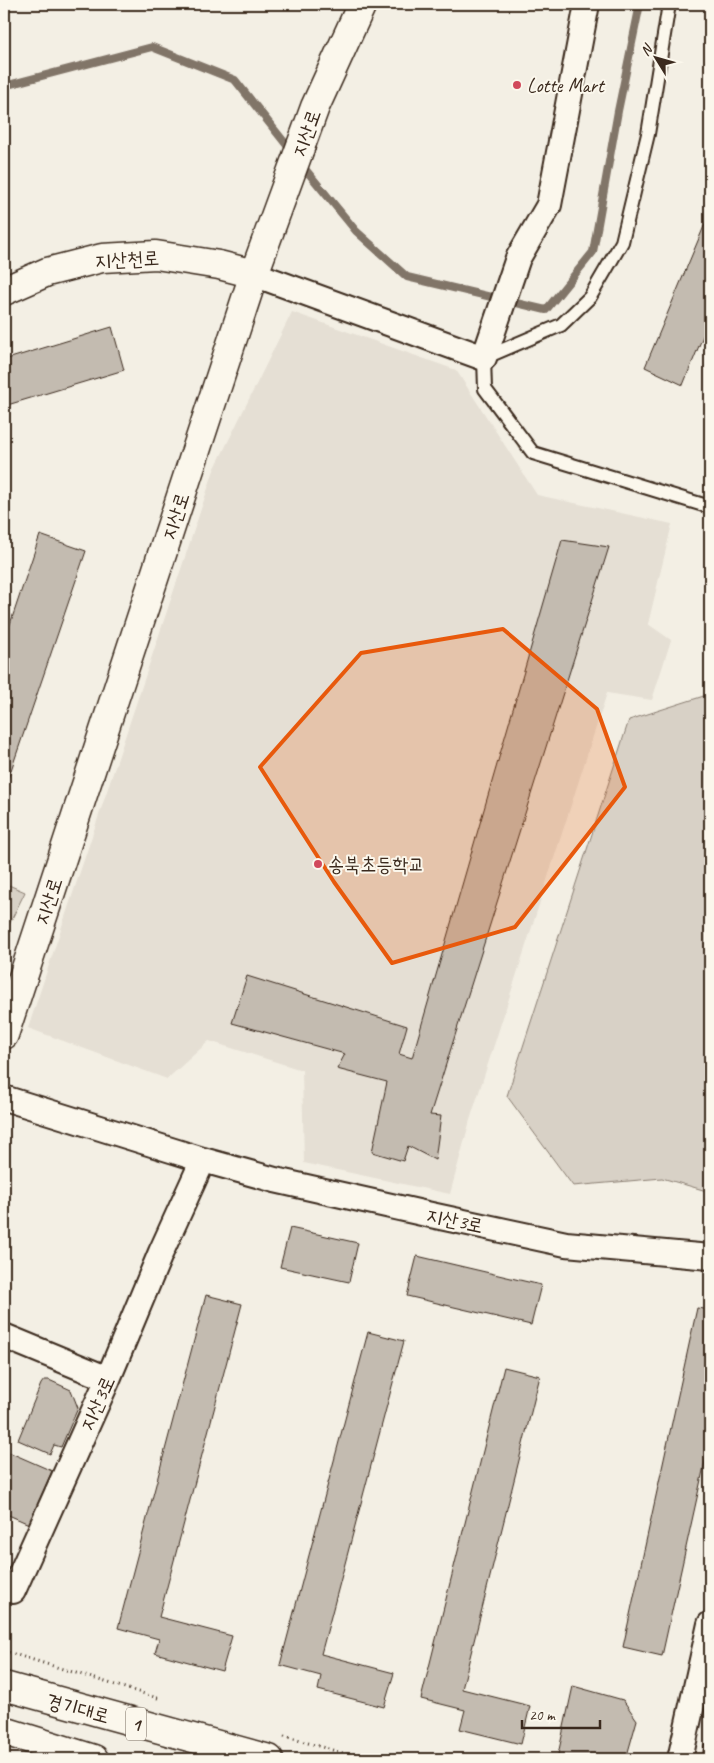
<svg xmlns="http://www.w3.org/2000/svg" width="714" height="1763" viewBox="0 0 714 1763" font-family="Caveat,'Poor Story',sans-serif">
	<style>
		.built { fill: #e5dfd4 }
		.green { fill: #d8d1c6; stroke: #8a7e72 }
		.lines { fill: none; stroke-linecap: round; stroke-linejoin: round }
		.stream { stroke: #817468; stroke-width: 8 }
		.building { fill: #c3bbb0; stroke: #3b2a1e }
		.service-casing { stroke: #3b2a1e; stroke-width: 16 }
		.minor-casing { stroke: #3b2a1e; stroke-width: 28 }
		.tertiary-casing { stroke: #3b2a1e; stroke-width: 31 }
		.secondary-casing { stroke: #3b2a1e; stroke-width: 31 }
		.primary-casing { stroke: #3b2a1e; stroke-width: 31 }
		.path { stroke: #3b2a1e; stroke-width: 3; stroke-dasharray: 1 4; stroke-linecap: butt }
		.service { stroke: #fbf7ec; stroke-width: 12 }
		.minor { stroke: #fbf7ec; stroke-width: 24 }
		.tertiary { stroke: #fbf7ec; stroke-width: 28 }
		.secondary { stroke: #fbf7ec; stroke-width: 28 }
		.primary { stroke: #fbf7ec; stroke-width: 28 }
		.marked { fill: #e8590c; fill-opacity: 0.2; stroke: #e8590c; stroke-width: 4; stroke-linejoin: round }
		.poi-dot { fill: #d1495b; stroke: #fbf7ec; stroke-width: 2 }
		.labels { text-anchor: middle; stroke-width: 4; stroke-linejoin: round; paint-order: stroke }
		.shield { fill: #fbf7ec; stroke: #75685c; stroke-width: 1 }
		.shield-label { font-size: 19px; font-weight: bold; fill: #3b2a1e }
		.poi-label { font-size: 20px; fill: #3b2a1e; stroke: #fbf7ec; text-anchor: start }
		.street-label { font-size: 20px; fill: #3b2a1e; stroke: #fbf7ec }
	</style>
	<rect width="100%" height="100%" fill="#f3efe4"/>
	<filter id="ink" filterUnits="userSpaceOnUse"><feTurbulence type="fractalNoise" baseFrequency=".02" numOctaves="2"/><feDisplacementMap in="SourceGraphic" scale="10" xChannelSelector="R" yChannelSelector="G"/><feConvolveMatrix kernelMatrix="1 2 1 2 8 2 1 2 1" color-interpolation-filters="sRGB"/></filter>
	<g filter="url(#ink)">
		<!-- built -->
		<path class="built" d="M292,312L456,370L537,495L672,524L648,624L671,640L652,700L607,693L470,1120L450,1194L304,1163L302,1070L209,1041L167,1079L28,1028L214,470Z"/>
		<!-- green -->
		<path class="green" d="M710,694V1192L662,1178L573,1186L507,1096L629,720Z
			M4,883L25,892L4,935Z"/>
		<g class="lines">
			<!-- stream -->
			<path class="stream" d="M4,86L152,47L235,80L293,153
				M301,164L356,231L407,277L546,310L593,252L618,111L640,4"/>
		</g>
		<!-- building -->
		<path class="building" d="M710,212V319L683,385L645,367Z
			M112,327L124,370L4,406V360Z
			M40,535L86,551L8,779L4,778V642Z
			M562,540L609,547L430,1115L441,1116L435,1160L408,1146L403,1161L372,1152L387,1082L337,1069L345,1054L232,1023L247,976L407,1026L399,1054L412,1058Z
			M290,1228L358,1243L349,1282L280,1267Z
			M417,1256L541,1285L531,1325L407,1296Z
			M206,1295L242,1304L159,1617L232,1636L222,1671L155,1653L159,1639L118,1628Z
			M697,1308L710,1310V1439L662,1656L623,1647Z
			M368,1332L404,1341L321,1654L394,1673L384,1707L318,1690L321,1676L280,1665Z
			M504,1367L540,1376L462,1689L530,1706L521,1744L460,1729L465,1710L421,1699Z
			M44,1380H49L71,1390L78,1408L61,1447L54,1445L50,1454L18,1440L41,1384Z
			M4,1450L52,1471L29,1524L4,1513Z
			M573,1686L623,1700L637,1720L626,1759H557Z
			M704,1744L710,1745V1759H702Z"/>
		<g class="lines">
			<defs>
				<path id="service" d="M669,4L648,134L622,242L590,297L561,325L484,358L485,389L533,453L710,507"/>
				<path id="minor" d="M254,274L484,358L518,258L549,205L587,4
					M4,1098L203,1160L275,1180L431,1215L566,1244L710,1257
					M4,1336L108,1379
					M13,1591L108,1379L161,1252L203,1160
					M680,1759L710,1624"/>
				<path id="tertiary" d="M4,291L47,272L102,258L156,255L219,265L254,274"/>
				<path id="secondary" d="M4,1035L254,274L315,107L362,4"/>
				<path id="primary" d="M4,1686L269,1759
					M4,1731L94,1759"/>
			</defs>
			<!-- service casing -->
			<use href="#service" class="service-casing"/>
			<!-- minor casing -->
			<use href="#minor" class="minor-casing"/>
			<!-- tertiary casing -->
			<use href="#tertiary" class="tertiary-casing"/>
			<!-- secondary casing -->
			<use href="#secondary" class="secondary-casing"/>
			<!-- primary casing -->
			<use href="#primary" class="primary-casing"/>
			<!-- path -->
			<path class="path" d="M4,1651L161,1699
				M284,1736L363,1759"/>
			<!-- service -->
			<use href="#service" class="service"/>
			<!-- minor -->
			<use href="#minor" class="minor"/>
			<!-- tertiary -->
			<use href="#tertiary" class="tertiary"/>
			<!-- secondary -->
			<use href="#secondary" class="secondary"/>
			<!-- primary -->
			<use href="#primary" class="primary"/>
		</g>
	</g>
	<!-- marked area -->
	<path class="marked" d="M503,629L597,709L625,787L515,927L392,963L334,882L260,767L361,653Z"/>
	<!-- markers -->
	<g class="poi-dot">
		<circle cx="517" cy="85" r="5"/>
		<circle cx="318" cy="864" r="5"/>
	</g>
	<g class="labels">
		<!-- shield labels -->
		<rect class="shield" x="126" y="1707.5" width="20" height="33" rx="4"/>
		<g class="shield-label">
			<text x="136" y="1731">1</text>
		</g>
		<!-- poi labels -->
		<g class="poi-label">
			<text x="527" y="92">Lotte Mart</text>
			<text x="328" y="871">송북초등학교</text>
		</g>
		<!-- street labels -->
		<g class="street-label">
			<text transform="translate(306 133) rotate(-70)" y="7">지산로</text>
			<text transform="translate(127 259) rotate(-3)" y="7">지산천로</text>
			<text transform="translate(175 516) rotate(-72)" y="7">지산로</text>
			<text transform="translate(48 901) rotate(-72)" y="7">지산로</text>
			<text transform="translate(455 1220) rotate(12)" y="7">지산3로</text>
			<text transform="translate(97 1403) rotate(-66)" y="7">지산3로</text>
			<text transform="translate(78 1708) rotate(15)" y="7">경기대로</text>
		</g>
	</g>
	<!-- margin -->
	<rect width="714" height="1763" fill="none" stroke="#fbf7ec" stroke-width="20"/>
	<rect x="10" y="10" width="694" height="1743" fill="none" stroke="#3b2a1e" stroke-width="2" filter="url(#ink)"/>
	<!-- north arrow -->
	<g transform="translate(656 58) rotate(307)" stroke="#fbf7ec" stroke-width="4" paint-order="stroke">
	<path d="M0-4L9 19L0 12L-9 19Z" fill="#3b2a1e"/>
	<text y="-8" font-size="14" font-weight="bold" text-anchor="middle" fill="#3b2a1e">N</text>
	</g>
	<!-- scale -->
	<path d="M522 1720v8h78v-8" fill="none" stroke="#3b2a1e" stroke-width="2.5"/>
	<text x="529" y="1720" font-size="15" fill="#3b2a1e" stroke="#fbf7ec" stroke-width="4" paint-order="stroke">20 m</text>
</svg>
